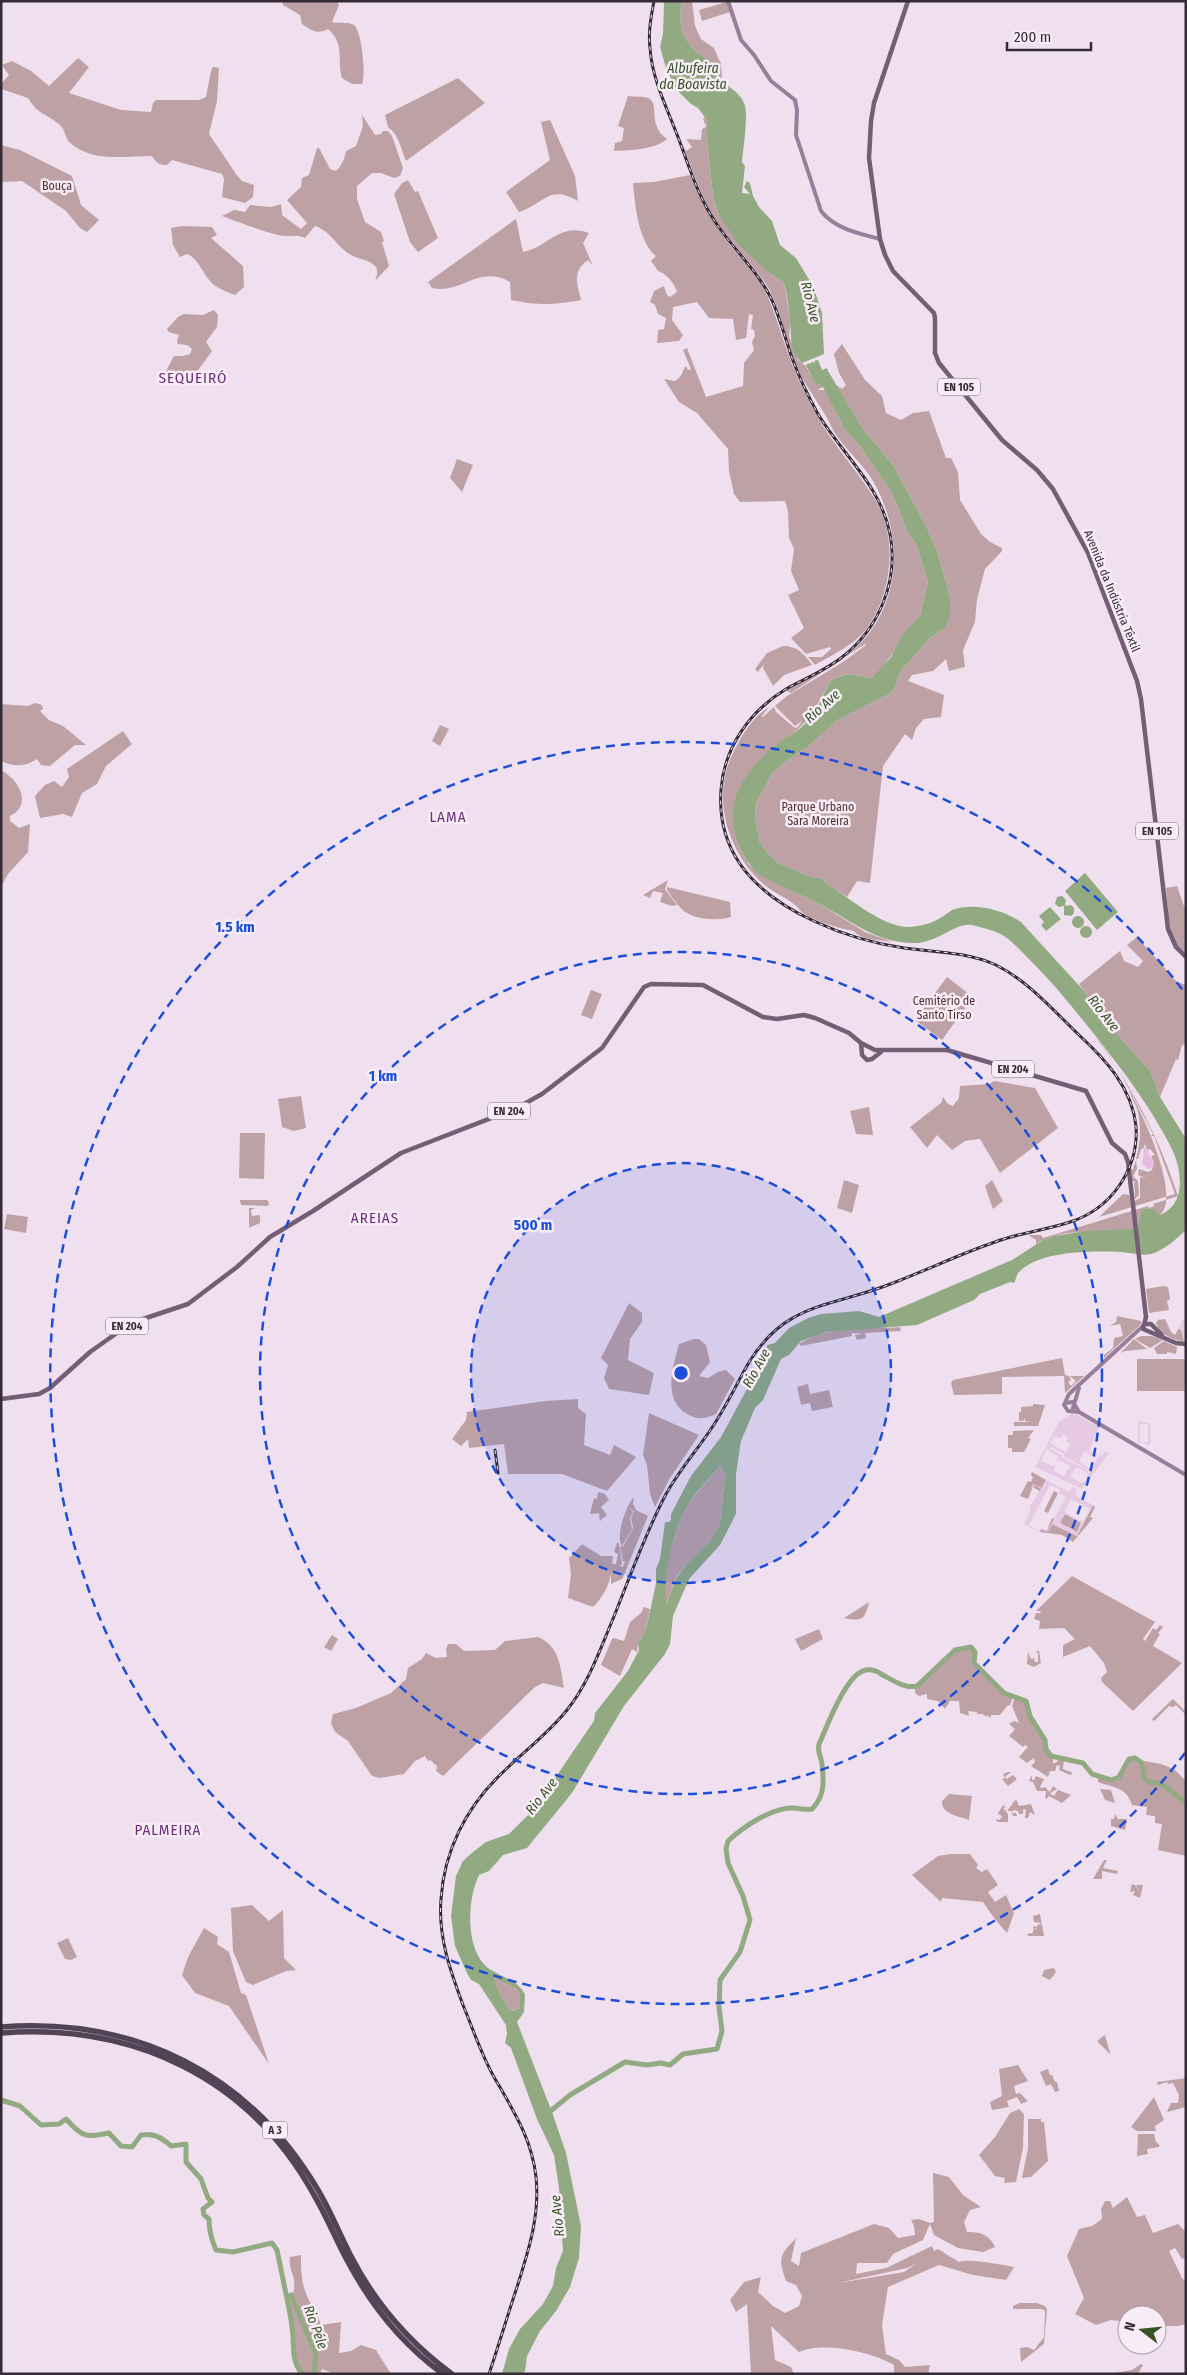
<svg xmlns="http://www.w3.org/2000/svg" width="1187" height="2375" viewBox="0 0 1187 2375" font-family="'Fira Sans Condensed',sans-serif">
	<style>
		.green { fill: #bea1a5; fill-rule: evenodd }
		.sand { fill: #e7bbde }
		.plaza { fill: #e6c9e3; fill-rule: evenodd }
		.water { fill: #92aa82; fill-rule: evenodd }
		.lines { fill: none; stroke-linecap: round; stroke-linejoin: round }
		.river { stroke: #92aa82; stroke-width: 5 }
		.secondary { stroke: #987e9b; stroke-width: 4 }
		.primary { stroke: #735e76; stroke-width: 4.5 }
		.highway { stroke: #534356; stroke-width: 5.5 }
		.rail-casing { stroke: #352b36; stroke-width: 3 }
		.rail { stroke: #f8ecf7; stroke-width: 1; stroke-dasharray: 4; stroke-linecap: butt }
		.ring { fill: none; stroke: #1d4ed8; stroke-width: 2.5; stroke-dasharray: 9 6 }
		.labels { text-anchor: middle; stroke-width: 5; stroke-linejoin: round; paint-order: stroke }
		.shield { fill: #f8ecf7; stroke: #706570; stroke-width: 1 }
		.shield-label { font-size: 11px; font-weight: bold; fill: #352b36 }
		.park-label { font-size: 12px; fill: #523134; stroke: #f8ecf7 }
		.street-label { font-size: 12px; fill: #352b36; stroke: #f8ecf7 }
		.water-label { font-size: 14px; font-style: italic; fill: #375325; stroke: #f8ecf7 }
		.quarter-label { font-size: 15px; letter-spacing: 1px; fill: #6b2d7c; stroke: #f8ecf7 }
		.centre { fill: #1d4ed8; stroke: #f8ecf7; stroke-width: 2.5 }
		.ring-label { font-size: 15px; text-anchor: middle; font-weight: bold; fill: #1d4ed8; stroke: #f8ecf7; stroke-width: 5; stroke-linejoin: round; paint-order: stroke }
	</style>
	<rect width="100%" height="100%" fill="#f0e0ef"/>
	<!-- green -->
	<path class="green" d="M282,1H337L339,5L332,22C339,24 350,21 355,26C362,35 366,74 362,84H352L342,78C337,60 345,43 328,29C318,35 310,30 302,24L300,15L283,5Z
		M682,1H692L695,26L701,39L714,48L721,64L722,79L713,72L711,61C686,48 676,29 682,1Z
		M727,2L730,12L702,21L699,10Z
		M78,58L89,67L69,93L121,110L151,112L153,103L156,100H199L206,97L211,71L213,67L219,68L217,101L209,134L236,174L242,181L254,185L253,197L245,203L222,197L224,179L222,174L172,160L167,165C159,165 156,163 152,156C124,156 92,163 69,142C65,137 65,129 60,125C46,113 39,116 28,98L1,89V84L9,75L2,65L12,61L31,71L49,86Z
		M458,78L485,103L406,161C401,149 399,135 388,127L385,115Z
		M628,96C634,97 643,96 648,98C661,104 646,124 667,139C654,150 631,150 614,151L615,143L622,141L624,128L618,126Z
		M362,115L375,135L381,134L383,131H388L392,136L403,168L400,176L394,178L381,173H372L357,186V199L365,222L381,232L384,241L382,242L389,266L375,281C377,275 379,271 375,266C368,259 361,260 353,256C338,249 331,231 315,226L305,238C296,233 288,238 278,235C259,230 241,223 222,216L234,210L245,212L250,205L271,207L281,204L282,215L301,229L307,223L287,200L301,187L302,178L309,175L317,148H319L330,169L336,171C341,167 345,158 346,151L356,146L363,126Z
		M705,117L707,120L706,130L713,196L719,215L768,272L784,283L791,322L789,336L798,360L806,366L814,382L823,387L817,390H825L844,428L859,445L892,493L908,533L916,544L928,582L920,616L879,672L872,678L849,674L831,680L809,719L791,735L772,748L739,846L750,866L768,879L823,906L865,932L893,942C880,940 864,941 853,931C838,928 816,922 803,913C800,911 798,907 795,905C784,896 770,891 760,881C726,848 711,794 734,751C743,733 752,718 769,707L762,716L763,717L774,707L776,712L795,728L798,727L802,721L795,726L775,706L787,696L843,662L866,645L865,644L791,693L786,691C805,680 827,670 845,657C901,615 907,540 873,481C863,464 847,451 836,435C832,429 830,423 827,418C819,404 809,390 801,376C787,349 784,318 770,291C755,265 732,245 715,219C701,197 692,168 682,144L686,151L692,147L686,139L701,140L702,129L706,127L703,119Z
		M550,120L575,176L578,201C548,184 546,203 519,212L506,192L550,160L541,122Z
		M1,145L20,150L72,176L81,205L99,220L87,232L80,228L66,211L22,181L1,182Z
		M690,175C701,203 715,226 733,249C743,261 756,272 762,285C774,307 780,332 789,356C796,376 806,395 816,414C833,445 858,471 876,501C898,539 892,593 867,628C856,644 832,655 815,665L808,657H822L831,649L830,647L806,654L791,638L804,628L788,595L799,590L791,571L794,549L789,538L788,512L785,501L740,502L734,494L729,471L728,449L697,413L679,402L664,379L675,381L680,377L685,367L686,366L688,370L691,369L683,350L687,348L706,397L743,386L744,363L754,350L752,342L755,336L754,330L751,329L753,315L749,314L746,338L736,340L733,319L709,318L697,302L673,307L672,320L683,335L679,341L657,343L658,330L664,329L666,318L658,314L655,305L650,302L654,291L664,286L667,295L670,297L677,292C675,284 666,273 658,271L651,261L656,256C638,242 635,204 633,183L654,182Z
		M408,180L415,192L418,191L438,238L418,252L410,242L394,194L402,183Z
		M516,219L523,252C548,247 560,222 589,233L583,243L593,266L588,260C572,271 577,284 581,300C552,305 541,306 511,300L510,282C478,264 461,295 432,288L428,282Z
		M182,226L212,227L217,235L211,238L243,266L244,287L235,295C227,292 219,289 213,284C203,275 199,259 187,254L180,257L173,245L171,228Z
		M214,310L218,315L217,327L206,342L212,351L191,380L168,377L162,379L174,356H183L190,354L192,349L187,345L178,344L177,341L179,335L169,332L167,329L178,317L184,314L203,315Z
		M842,344L865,380L882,396L886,413L901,420L913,413L929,411L946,458H951L958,472L960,500L981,534L990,542L1002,548V551L985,569L977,599L975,622L963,650L965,667L949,671L946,659L933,671L912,675L908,681L944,695L941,717L924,719L916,728L912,740L905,734L883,766L870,883L857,881L847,897L828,885L822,879L809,876L778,863L767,852L760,843L755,817L756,803L773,772L792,757L808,747L836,721L889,694L895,688L900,672L930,638L946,627L950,597L938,554L927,528L893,465L863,429L836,385L842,389L846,385L839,373L834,354Z
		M457,459L473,465L462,492L450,478Z
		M783,646C798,646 804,654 812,665L784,675L773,686L763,668L764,664L758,672L755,669L767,653Z
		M35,703L42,705L43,709L40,711L49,720L63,726L86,745H75L50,766L41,765L37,759C25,767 14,767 1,761V704L28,706Z
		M440,725L449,729L440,746L432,741Z
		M123,731L132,744L106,766L97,784L82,793L72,817L63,814L40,818L35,796L45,785L54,781L62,787L69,777L67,769Z
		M1,770C19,780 33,804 10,816V821L19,828L30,824L28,852L8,874L1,887Z
		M668,880L665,889L677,905L672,906L660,902L663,893L653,891L650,898L643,895Z
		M1177,886L1184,906H1186V952C1167,946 1168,905 1166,888Z
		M667,887L730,902L731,917C717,921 696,920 684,911C679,907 671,896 667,890Z
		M1137,937L1177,982L1186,985V1044L1182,1045L1178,1060L1176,1059L1160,1097L1151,1072L1107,1023L1079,984L1120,951L1124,961L1138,967L1143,961L1127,945Z
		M947,977L973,997L942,1040L915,1020Z
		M591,990L602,994L592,1019L581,1015Z
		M1096,1038C1121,1065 1187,1191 1160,1215L1155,1212H1141L1138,1225L1132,1229C1100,1236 1066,1225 1036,1244V1240L1028,1235H1041L1043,1238L1148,1206L1149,1208L1154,1206L1153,1204L1178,1196C1159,1138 1133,1087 1096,1038Z
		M994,1081L1035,1088L1058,1128L1000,1173L980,1139L965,1141L952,1150L937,1135L927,1148L910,1127L941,1103L943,1097L948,1104L953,1106L959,1098L960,1086L989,1084Z
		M1129,1088L1153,1134L1151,1136H1154L1175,1194L1099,1217L1123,1194L1129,1195L1131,1203L1140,1198V1178L1155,1173L1142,1177L1138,1175L1139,1169L1148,1172L1152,1170L1154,1163L1151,1156L1155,1155L1150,1149L1147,1151L1149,1154L1145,1144L1143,1149H1141L1138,1159H1136C1140,1144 1142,1126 1137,1109C1135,1102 1129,1095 1129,1088Z
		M301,1096L306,1128L294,1131L282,1127L278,1099Z
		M869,1107L873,1135L856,1134L850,1111Z
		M240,1133H265L264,1179L239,1178Z
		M1136,1160L1137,1169L1133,1176L1138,1181L1139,1195L1135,1199L1134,1183L1136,1182L1132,1181L1131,1169H1133Z
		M844,1180L859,1185L852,1213L837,1208Z
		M992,1180L1003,1201L993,1209L985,1186Z
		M240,1200H267L269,1203L268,1206L241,1205Z
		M249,1208H255L251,1210L252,1216L260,1215V1223L249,1228Z
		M7,1214L28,1217L26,1233L4,1229Z
		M1163,1286L1168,1287L1170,1299L1167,1301L1169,1310L1149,1313L1146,1289Z
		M629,1303L642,1313V1322L630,1339L628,1360L654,1373L649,1395L609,1389L604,1378L608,1365L601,1358Z
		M1117,1316L1141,1321V1324L1104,1358V1355L1113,1348L1114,1338L1123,1336L1120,1324L1110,1326L1116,1322Z
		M1165,1319L1171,1332L1175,1335L1178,1329H1181L1184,1341C1173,1341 1159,1333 1156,1323L1158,1320Z
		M900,1327L901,1331L865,1333L866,1338L857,1340L855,1335L864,1334L852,1333V1336L801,1346L799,1344C829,1324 866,1330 900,1327Z
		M1141,1336H1152L1163,1340L1150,1348L1135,1339Z
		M694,1339H699L706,1345L710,1362L699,1376L708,1378L718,1372L726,1370L735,1379L716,1414C706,1419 697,1420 687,1414C662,1400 673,1366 679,1344Z
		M1134,1339L1147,1349L1125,1351L1120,1353Z
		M1164,1341L1177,1347L1176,1354L1167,1352V1354H1157L1154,1348Z
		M1062,1358L1065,1375L1069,1376L1071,1380L1068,1382L1071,1386L1076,1381L1070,1376H1084L1065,1393L1064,1376L1002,1377V1394L954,1395L951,1383L953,1380Z
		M1137,1359H1186V1391H1137Z
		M808,1384L810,1394L829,1390L833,1407L812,1411L810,1403L801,1405L797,1387Z
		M578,1399V1408L586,1414L584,1445L610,1455L614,1445L636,1457L607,1491L562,1474H508L504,1444L469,1448L468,1439L461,1446L452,1439L466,1420L467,1412L545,1401Z
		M1033,1404L1045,1405L1038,1426H1014V1422H1031L1025,1421V1418L1023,1421H1019V1412H1021V1407L1033,1406Z
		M649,1413L699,1435L670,1478L655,1507L650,1494L647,1465L643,1455Z
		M1067,1418L1089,1429L1092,1434L1087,1443L1060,1430Z
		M1034,1430L1028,1438L1031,1439L1024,1452H1012V1448H1008V1435H1013V1431Z
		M720,1466L725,1476L720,1523L710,1541L688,1562L676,1577L667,1603C659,1578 676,1524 690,1502C699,1489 711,1477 720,1466Z
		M1032,1472L1046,1480L1034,1502L1040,1491L1034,1488V1484L1028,1499L1020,1496L1028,1481L1031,1482L1033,1477L1031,1475Z
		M1054,1491L1058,1493L1048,1513L1044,1511Z
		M598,1492L605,1494L609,1500L601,1507L607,1515L600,1521L599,1513L590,1514L594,1498L597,1499Z
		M634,1497L633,1504L636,1510L648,1516L624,1575L622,1579L611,1584V1573C609,1586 603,1597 593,1607L568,1598L571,1574L569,1558L582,1544L601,1556H613L612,1564H616L618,1554L614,1552L617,1543H619L622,1564L620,1566L623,1567L625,1561L623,1562L620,1547L623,1546L633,1528L631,1518L634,1511L629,1508L633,1512L630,1518L632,1529L622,1546C615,1538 626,1504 634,1497Z
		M1093,1505L1095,1507L1090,1517L1093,1518L1073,1542L1062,1535L1040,1532L1041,1529L1047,1531L1052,1518L1054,1519L1052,1524L1077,1536Z
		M1065,1514L1081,1523L1077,1532L1060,1523Z
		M1072,1576L1155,1622L1143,1639L1145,1641L1153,1628L1156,1630L1160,1625L1163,1627L1158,1633L1160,1634L1153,1646L1182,1663L1133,1711L1102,1682L1101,1678L1107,1672L1104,1663L1090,1646L1063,1657V1645L1075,1639L1064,1628L1039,1629L1040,1621L1034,1619L1036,1613H1040L1041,1611H1036Z
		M869,1602C865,1622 860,1621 844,1618Z
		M644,1607L650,1609L646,1630L638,1644L637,1652L632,1649L620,1676L601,1665L612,1639L614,1638L624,1641L630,1622L641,1613Z
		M819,1629L823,1639L801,1651L795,1639Z
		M332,1635L338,1639L331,1651L324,1647Z
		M538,1637C560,1647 560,1665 564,1688L543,1683L535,1687L443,1776L436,1771L437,1766L430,1760L428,1761L425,1756L415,1761L404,1774L380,1778L372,1776L348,1741L335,1732L331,1723L333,1714L356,1708L391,1693L406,1679L408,1668L422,1659L426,1653L436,1658L447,1657L446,1649L448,1644H456L464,1651L495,1650L505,1641Z
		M966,1647L974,1652L973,1663L993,1685L1013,1697L1010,1705L1007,1706L1000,1715H991V1718L987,1715V1717L982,1714H977V1712L968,1711L969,1716L960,1713L959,1701H950L945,1709L938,1701L927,1699V1694L919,1696L915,1693V1687C935,1680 942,1654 966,1647Z
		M1035,1651H1039L1041,1663L1034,1667L1027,1664L1028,1652L1031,1659L1034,1658L1035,1662H1038V1653Z
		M1015,1697L1025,1702L1031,1720L1045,1740L1047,1753L1053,1759V1764L1058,1761L1057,1759H1064L1063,1769L1073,1773L1070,1775L1059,1770L1060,1766L1057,1765L1055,1771H1050L1048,1777L1031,1766L1035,1762L1034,1758L1027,1763L1019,1757L1028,1747L1025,1745L1023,1747L1009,1736L1015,1729L1009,1724L1014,1721L1019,1723L1012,1706Z
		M1173,1699L1186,1712V1715L1176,1705L1173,1707L1169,1706L1154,1721L1152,1719Z
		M1133,1759L1161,1764L1174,1769L1186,1781V1856L1158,1850L1162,1824L1155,1823V1816L1146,1815L1147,1807L1132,1805C1126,1786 1113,1788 1098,1782V1776C1116,1784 1121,1781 1127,1763Z
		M1008,1772H1011L1005,1777L1007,1779L1013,1775L1017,1779L1008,1786L1002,1779L1005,1778L1003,1774Z
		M1032,1775V1780H1034L1036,1776L1044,1779L1040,1787L1041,1788L1045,1787L1050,1792L1053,1786L1057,1789L1050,1793L1054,1796L1058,1790L1071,1795L1062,1803L1049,1796L1047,1799L1045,1798L1046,1791H1037L1033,1782L1029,1781Z
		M1100,1789L1111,1790L1115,1803L1105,1800Z
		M949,1794L972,1796L969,1820C958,1816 941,1814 942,1801Z
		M1016,1799L1019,1806L1031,1804L1035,1815L1030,1812L1028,1818H1025L1026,1809L1023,1810V1814H1019L1018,1811L1013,1810V1813H1016L1017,1816H1013L1012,1811H1007Z
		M1003,1805L1006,1807L1003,1808L1008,1814V1822H997L996,1819L999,1820L1002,1817L1000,1814L997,1815Z
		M1115,1814L1118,1819H1127L1125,1830L1111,1826V1819H1114Z
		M950,1854H970L978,1865L976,1868L982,1872L987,1869L998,1885L988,1892L995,1902L1006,1895L1014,1913L1007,1933C997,1922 991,1914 983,1902L942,1898L941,1902L912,1875L938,1856Z
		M1104,1860H1107L1103,1868L1118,1871L1117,1874L1102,1871V1879H1093Z
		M1132,1884L1135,1885L1140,1892L1136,1885H1143L1140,1898L1133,1895L1135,1891L1130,1892Z
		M252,1905L269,1921L283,1910L284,1958L296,1970L286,1971L253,1985L246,1982L233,1951L231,1908Z
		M1040,1914L1044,1936H1028L1027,1934L1033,1933V1930L1038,1928L1033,1929V1926L1036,1927L1038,1925L1039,1927L1038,1925L1042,1923L1034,1922L1033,1916Z
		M204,1928L218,1937L217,1944L229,1952L241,1993L246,1995L269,2064L229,2006L195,1993L182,1975L188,1957Z
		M68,1938L77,1957L71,1960L65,1959L57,1943Z
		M1054,1968L1056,1972L1050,1980L1042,1976L1044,1970Z
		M494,1978L515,1988L520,1993V2008L512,2011L510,2010L500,1994Z
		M1105,2035L1110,2053V2054L1097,2041Z
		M1018,2065L1028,2081L1014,2086L1016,2094L1020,2093L1028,2101L1021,2104L1017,2097L1007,2101L1009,2107L992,2110L990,2102L1002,2096L999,2069Z
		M1048,2069L1050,2075H1052L1055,2082H1057L1059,2091L1055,2092L1051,2084L1046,2086L1040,2072Z
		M1186,2078V2107L1167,2112L1171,2103H1178L1179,2095L1173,2083L1168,2084L1167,2082L1158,2085L1157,2082Z
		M1154,2097L1164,2120L1155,2126L1156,2131H1137L1131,2127Z
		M1019,2109L1024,2114L1023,2148L1016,2182L1004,2183L1005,2178L995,2176L979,2155L995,2137L1010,2113Z
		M1028,2119H1041V2122H1044L1048,2161L1031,2177L1022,2178L1028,2148Z
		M1138,2134H1154L1156,2142L1162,2147L1159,2145V2147L1147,2149L1148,2154L1137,2156Z
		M933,2173L949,2177L963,2195L981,2207L970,2210L964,2222L967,2232C980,2232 989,2234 995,2247L983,2252L958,2248L934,2235L930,2224L923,2240L893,2254L887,2263H857L856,2274L886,2268L932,2246L934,2251L938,2249L959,2262C969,2258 1001,2265 1014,2267L1006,2280L973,2275L939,2265L888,2287L882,2325L886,2354L899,2360L905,2367L930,2365L928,2374H894V2365C872,2352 823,2341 799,2352L771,2326L775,2360L791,2367L794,2374H751L747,2304L736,2312L730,2300L744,2282L761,2277L758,2292L773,2306L785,2313L799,2306L802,2296L796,2285L786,2281C778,2258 779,2256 796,2238L791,2261L799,2266L801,2253L874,2224L889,2228L898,2238L915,2235L914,2226L911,2220L919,2219L930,2223L934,2222ZM917,2263L904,2272L838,2283L907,2268Z
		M1127,2197L1137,2217L1145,2215L1153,2233L1178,2224L1186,2232L1185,2258L1182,2259L1175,2248L1169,2251L1182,2278L1186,2282V2324L1178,2326H1157V2315H1127V2322L1111,2320L1096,2325L1075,2314L1084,2298L1067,2256L1079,2229L1092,2226L1102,2219L1101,2209L1105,2201H1110L1113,2208Z
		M301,2255C301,2269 301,2283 307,2296C311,2306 318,2314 321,2325L341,2322L339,2353L351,2351L361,2345L376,2350L391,2374H335L322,2369L320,2374H315L317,2352L307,2330L316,2354L314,2374H302L296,2367L288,2299L292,2297C299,2275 288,2275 290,2257Z
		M1020,2303H1037L1045,2306L1047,2310L1044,2344L1021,2362L1020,2348L1027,2347L1034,2350L1044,2337L1045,2311L1042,2309H1013V2306Z
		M1141,2364L1143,2365L1138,2374H1109L1132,2370Z"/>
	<!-- sand -->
	<path class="sand" d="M1145,1144L1147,1152L1154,1162L1153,1168L1148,1169L1142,1164Z"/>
	<!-- plaza -->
	<path class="plaza" d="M1186,1314V1341H1184L1181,1330L1178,1329Z
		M1071,1414L1078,1415L1099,1427L1089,1451L1097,1455L1092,1464L1095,1457L1084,1451L1079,1462L1090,1468L1092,1465L1089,1470L1063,1456L1064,1454L1051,1447L1049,1450L1047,1449L1041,1461L1052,1466L1055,1464L1054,1471L1064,1476L1070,1466L1059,1460L1056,1462L1058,1456L1050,1452L1051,1449L1062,1455L1061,1457L1089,1471L1084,1480L1087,1473L1076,1467L1070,1477L1081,1483L1085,1481L1099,1455L1090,1450L1102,1456L1105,1451L1109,1453L1082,1489L1035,1467L1059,1422ZM1063,1434L1068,1437L1066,1442L1070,1444L1066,1452L1050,1443L1054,1436L1060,1439Z
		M1138,1421L1150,1424L1151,1442L1147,1447V1444L1138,1442ZM1140,1424H1148V1442H1140Z
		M1046,1480L1069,1492L1072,1487L1076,1488L1075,1490L1077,1492L1076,1496L1093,1505L1077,1536L1053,1524L1048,1532L1041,1529L1040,1532L1023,1524L1031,1510L1029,1508L1041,1489L1034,1485L1030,1489L1033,1484L1042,1488ZM1050,1485L1060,1490L1059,1493L1066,1497L1055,1517L1053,1516L1054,1519L1048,1531L1041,1528L1039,1531L1029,1525ZM1071,1499L1090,1509L1083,1522L1064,1512ZM1065,1514L1081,1523L1077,1532L1060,1523Z"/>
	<!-- water -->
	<path class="water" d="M664,1H682C676,29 686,48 711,61C711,64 711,70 713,72C720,83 738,89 744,103C749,114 743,148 742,162L745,166L742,193L750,194L744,187L747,181L750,183L753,196L759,207L772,221L780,245L796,258L813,286L822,313L824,354L802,363C788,350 792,336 790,319C789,307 787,295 784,283L768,272L738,244L719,215L713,196L706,130L707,120L698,108L691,104L676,89L666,68L660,47L663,34Z
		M818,360L822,370L827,368L828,371L863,429L893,465L927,528L938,554L950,597V612L946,627L930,638L900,672L895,688L889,694L836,721L808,747L792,757L773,772L756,803L755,817L760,843L767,852L778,863L809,876L822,879L828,885C850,898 882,927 909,927C921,926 931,924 942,917C946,915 950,910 955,909C976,903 1003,910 1021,922L1084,991L1107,1023L1151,1072L1160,1097L1186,1139V1230C1176,1239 1165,1250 1151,1254C1142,1256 1131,1253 1121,1252C1092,1251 1040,1250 1018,1273C1016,1276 1016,1280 1014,1283L1010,1282L980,1294L974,1300L917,1325L826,1332L801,1341L789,1355L781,1359L763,1400L755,1408L741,1441L736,1474V1514L720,1545L689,1579L673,1616L670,1644L665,1654L624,1706L572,1793L527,1848L503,1855L489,1871L479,1875C467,1899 464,1953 491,1970C504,1978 517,1980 525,1994L524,2012L517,2022L552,2112L566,2153L581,2226L579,2258L570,2287L556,2311L540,2331L527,2356L525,2371L521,2374H502L509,2349L520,2329L543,2304L553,2286L556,2268L563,2251L559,2188L554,2155L537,2119L511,2048L505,2043L507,2034L506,2025L479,1984L471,1980L467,1973L455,1946L451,1916L456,1876L463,1861L473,1852L486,1842L509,1834L534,1809L585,1734L594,1721L595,1713L628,1671L639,1650L638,1644L646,1630L656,1583V1569L660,1559L665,1522H669L671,1520V1514L691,1476L721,1437L747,1389L761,1354L768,1345L775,1343L789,1328L808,1318L821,1314L859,1311L879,1317L1012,1260L1043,1240L1054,1236L1086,1231L1132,1229L1138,1225L1141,1212L1144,1209H1154L1160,1215C1187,1204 1182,1169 1171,1147C1150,1106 1122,1069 1094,1034C1074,1009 1055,985 1032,962C1023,954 1015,943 1004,936C995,930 983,928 972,925C956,922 939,942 916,943C879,944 854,923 823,906C802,895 779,886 758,874C742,858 730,831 733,808C736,786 756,761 772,748C784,738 798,732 809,720C817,710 824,692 831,680L849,674L872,678L891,657L901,637L920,616L928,582L916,544L908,533L892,493L859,445L844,428L825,391L823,387L814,382L806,365L809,363L811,366L810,363L813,362L815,364L814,361ZM720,1466L725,1476L720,1523L710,1541L688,1562L676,1578L667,1603C661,1575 675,1525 690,1502C698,1489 710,1478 720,1466ZM494,1978L515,1988L520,1993V2008L513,2011L510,2010L500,1994Z
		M1085,873L1118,912L1097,930L1065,891Z
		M1062,896L1066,900L1065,906L1071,905L1074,908V913L1071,916L1064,915V906L1059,907L1055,904L1057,897Z
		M1050,907L1061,919L1046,931L1041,925L1044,922L1039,916Z
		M1072 922a6 6 0 1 1 12 0a6 6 0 1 1-12 0Z
		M1080 932a6 6 0 1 1 12 0a6 6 0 1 1-12 0Z"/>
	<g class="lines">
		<!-- river -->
		<path class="river" d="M1,2100L20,2106L41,2125L59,2124L66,2119C82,2137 86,2138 109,2133L121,2146L132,2147L141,2135C154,2133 161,2137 171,2146L186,2144V2162L201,2179L208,2198L212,2202L203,2209L204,2215L209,2219C209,2229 212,2241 216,2250L233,2252L272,2243L277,2250L287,2299L291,2295L316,2354L314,2374
			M547,2114L570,2095L625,2062L647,2065L661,2063L670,2065L683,2054L717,2049L722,2031L719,2007L720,1980L740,1952L750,1920L743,1896L728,1863L726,1849L728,1841C743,1827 771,1808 792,1808C799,1808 805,1810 812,1809C825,1796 824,1781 822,1764C821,1756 817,1752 819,1744C827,1727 846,1673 866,1670C872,1669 877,1671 881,1674C893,1680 904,1689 917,1686L955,1650L971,1647L975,1652L974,1663L1004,1693L1026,1701L1030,1716L1045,1740L1046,1749L1051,1756L1083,1763L1092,1774L1111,1780L1119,1777L1129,1759L1135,1758L1141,1762L1145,1779L1149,1782L1162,1784L1186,1803
			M287,2299C289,2308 291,2318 292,2327C295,2345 290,2359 302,2374"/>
		<!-- secondary -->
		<path class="secondary" d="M728,1L741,40L754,55L771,81L795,100L797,110L796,135L821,211C835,229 860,234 880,239
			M1065,1403L1073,1402L1079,1412
			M1068,1411L1079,1412L1186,1475
			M1068,1411L1064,1405L1069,1394L1143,1326
			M1072,1411L1079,1388"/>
		<!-- primary -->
		<path class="primary" d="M908,1L874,103L871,121L869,158L880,239L885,255L893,271L934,313L935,318V353L939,363L1002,440L1037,470L1053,489L1088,553L1137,681L1141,699L1168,929L1176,947L1186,957
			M861,1043L862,1055L867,1060L872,1059L881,1052
			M1144,1324H1151L1162,1335
			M1,1399L39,1394L50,1388L90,1352L131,1323L188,1304L237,1267L270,1237L313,1211L401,1153L517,1108L542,1094L602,1048L644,987L651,984L703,985L763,1017L777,1019L804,1015L815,1018L849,1033L861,1043L875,1050H947L1086,1091L1112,1143L1125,1154L1128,1162L1146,1317L1143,1329L1176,1343L1186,1344"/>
		<!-- highway -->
		<path class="highway" d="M1,2027C136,2017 249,2073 318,2190C331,2212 340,2235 352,2258C376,2304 410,2343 452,2374
			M1,2033C133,2023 249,2077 314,2195C327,2217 336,2240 348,2262C371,2305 403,2345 443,2374"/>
		<defs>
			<path id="rail" d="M495,1450L498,1473
				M489,2374C499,2344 508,2314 518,2284C529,2249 540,2215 536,2177C532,2139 513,2110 494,2077C481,2054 473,2029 463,2005C450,1970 438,1937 441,1899C444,1851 466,1808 500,1775C522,1753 548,1734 567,1710C587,1685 598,1655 610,1626C628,1583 643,1538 665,1496C677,1473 694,1454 709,1432C724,1411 735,1387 748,1364C785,1301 834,1307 893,1283C927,1270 960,1254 995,1242C1019,1233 1046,1230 1070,1222C1111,1209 1139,1169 1136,1126C1132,1088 1106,1060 1079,1035C1054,1011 1028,981 996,965C967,952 935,952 904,948C849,940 773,912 740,864C725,842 719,816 721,790C724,747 750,711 786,689C804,679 824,671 841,658C879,629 899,581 890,534C881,486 842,454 818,414C808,396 799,377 792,358C785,338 780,317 771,298C757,270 733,249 716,223C698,197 689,166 678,137C667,108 652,79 650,48C648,32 651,17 654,1"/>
		</defs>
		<!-- rail casing -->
		<use href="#rail" class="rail-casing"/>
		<!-- rail -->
		<use href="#rail" class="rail"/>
	</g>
	<!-- distance rings -->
	<circle cx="681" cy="1373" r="210" fill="#1d4ed8" fill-opacity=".12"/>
	<g class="ring">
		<circle cx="681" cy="1373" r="210"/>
		<circle cx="681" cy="1373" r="421"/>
		<path d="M1185 1753A631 631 0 1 1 1185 993"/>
	</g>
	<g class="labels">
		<!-- shield labels -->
		<g class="shield">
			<rect x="938" y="378.5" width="42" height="17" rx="4"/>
			<rect x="1136" y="822.5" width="42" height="17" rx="4"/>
			<rect x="992" y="1060.5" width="42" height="17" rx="4"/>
			<rect x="488" y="1102.5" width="42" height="17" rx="4"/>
			<rect x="106" y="1317.5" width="42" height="17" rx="4"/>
			<rect x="262.5" y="2121.5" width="25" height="17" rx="4"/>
		</g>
		<g class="shield-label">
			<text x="959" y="391">EN 105</text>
			<text x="1157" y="835">EN 105</text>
			<text x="1013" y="1073">EN 204</text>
			<text x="509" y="1115">EN 204</text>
			<text x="127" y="1330">EN 204</text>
			<text x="275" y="2134">A 3</text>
		</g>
		<!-- park labels -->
		<g class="park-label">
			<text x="57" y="190">Bouça</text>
			<text x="818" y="811">Parque Urbano<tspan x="818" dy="14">Sara Moreira</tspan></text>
			<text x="944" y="1005">Cemitério de<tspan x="944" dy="14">Santo Tirso</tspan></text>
		</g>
		<!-- street labels -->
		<g class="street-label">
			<text transform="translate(1112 591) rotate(68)" y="4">Avenida da Indústria Têxtil</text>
		</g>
		<!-- water labels -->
		<g class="water-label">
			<text x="693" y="73">Albufeira<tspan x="693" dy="16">da Boavista</tspan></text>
			<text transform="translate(811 302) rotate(76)" y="5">Rio Ave</text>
			<text transform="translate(822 706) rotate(-42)" y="5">Rio Ave</text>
			<text transform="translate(1104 1013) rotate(52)" y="5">Rio Ave</text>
			<text transform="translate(756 1368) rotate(-61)" y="5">Rio Ave</text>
			<text transform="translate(541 1796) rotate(-52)" y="5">Rio Ave</text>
			<text transform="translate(557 2216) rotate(-96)" y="5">Rio Ave</text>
			<text transform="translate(316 2327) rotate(70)" y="5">Rio Péle</text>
		</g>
		<!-- quarter labels -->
		<g class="quarter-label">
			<text x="193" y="383">SEQUEIRÓ</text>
			<text x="448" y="822">LAMA</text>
			<text x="375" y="1223">AREIAS</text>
			<text x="168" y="1835">PALMEIRA</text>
		</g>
	</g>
	<circle cx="681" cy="1373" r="8" class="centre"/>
	<g class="ring-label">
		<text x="235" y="932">1.5 km</text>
		<text x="383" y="1081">1 km</text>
		<text x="533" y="1230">500 m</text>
	</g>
	<!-- border -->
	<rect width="1187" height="2375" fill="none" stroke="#352b36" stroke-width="5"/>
	<!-- north arrow -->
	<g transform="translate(1142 2330) rotate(286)"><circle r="24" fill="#f8ecf7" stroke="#aa9faa"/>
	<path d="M0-4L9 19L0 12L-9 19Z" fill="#375325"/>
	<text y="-8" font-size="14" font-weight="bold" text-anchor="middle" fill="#352b36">N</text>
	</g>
	<!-- scale -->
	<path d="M1007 42v8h84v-8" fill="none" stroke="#352b36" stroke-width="2.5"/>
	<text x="1014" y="42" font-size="15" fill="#352b36" stroke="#f8ecf7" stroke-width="4" paint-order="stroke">200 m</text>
</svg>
